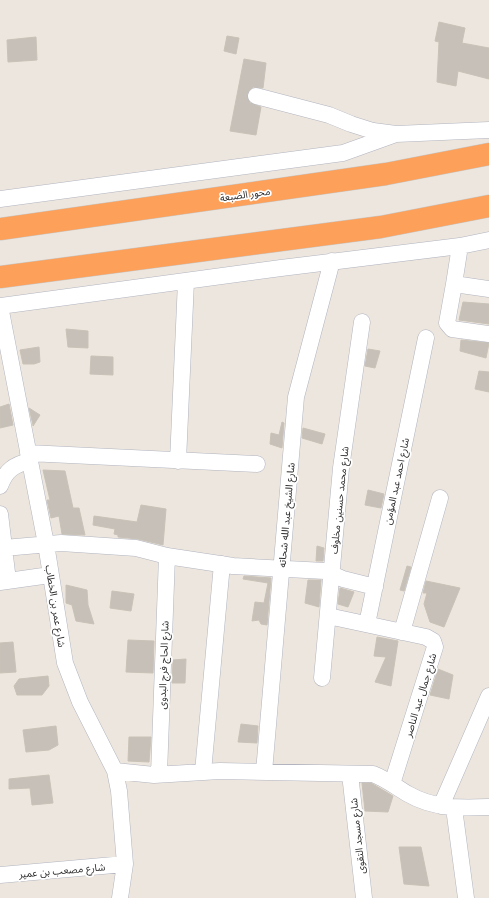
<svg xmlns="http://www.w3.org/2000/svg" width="489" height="898" viewBox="0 0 489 898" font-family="Montserrat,'Noto Sans Arabic',sans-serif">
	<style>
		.building { fill: #c6c0b9; stroke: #c8c2b7 }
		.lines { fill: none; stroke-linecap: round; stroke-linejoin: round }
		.street-casing { stroke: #b1b4bf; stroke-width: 17 }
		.highway-casing { stroke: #c8c8c8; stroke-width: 23 }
		.street { stroke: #fff; stroke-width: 16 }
		.highway { stroke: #fca05a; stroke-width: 22 }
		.labels { text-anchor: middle; stroke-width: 3.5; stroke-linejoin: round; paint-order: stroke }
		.street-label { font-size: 10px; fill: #2b2b2b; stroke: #fff }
	</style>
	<rect width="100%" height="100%" fill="#ede6de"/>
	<!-- building -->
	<path class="building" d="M439,22L465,28L462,43L489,48V79L458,71L456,86L437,82L439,42L435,41Z
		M227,36L239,38L236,54L224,51Z
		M36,37L37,60L8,62L7,40Z
		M244,59L266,63L263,88L253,87L247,94L250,103L261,107L256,135L230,131Z
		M463,302L489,304V324L459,320Z
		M66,329L88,331V348L68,347Z
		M461,340L489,343L486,358L460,351Z
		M39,347L40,362L34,364H23L20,350Z
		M368,349L380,351L375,368L365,366Z
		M91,356L113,357V375L90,374Z
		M479,371L489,372V392L475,389Z
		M9,404L13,425L0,428V407Z
		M29,408L40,415L33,426V425Z
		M282,422L284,423L282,448L270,444L271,433L279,435Z
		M303,428L325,434L322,444L302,438Z
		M43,470L65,471L73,508H79L85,535L62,534L59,516L51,518L47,500H50Z
		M368,490L384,494L381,508L365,505Z
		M141,505L166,509L163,545L138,539L118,537V535L114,534L115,529L93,525L94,516L137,522Z
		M317,546L324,548L323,561H316Z
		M407,566L411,567L404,591L400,590Z
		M244,576L271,578L267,625L261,624L259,620L252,621L255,602L264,603L268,583L243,579Z
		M308,580H321L319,607L305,603Z
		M426,581L460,588L444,627L430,622L424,604L427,593H423Z
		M66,585L87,590L88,605L94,624L76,621L72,605L66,603Z
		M340,588L354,592L348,607L338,604Z
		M112,591L134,594L131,611L110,608Z
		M377,637L398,641L391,686L375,682L386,657L374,656Z
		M128,640L154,641L153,673L126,672Z
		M13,642L16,672L0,673V643Z
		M186,659L185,683H172L173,660Z
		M438,669L453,675L449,699L430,695Z
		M48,676L49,686L42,695H17L14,686L19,679Z
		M241,724L258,726L257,743L238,742Z
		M56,726L58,745L49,750L26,752L23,730Z
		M129,737H151L149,762L128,761Z
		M49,775L53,803L32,805L30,788L9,789V779Z
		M362,783H371L393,796L388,812L365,811Z
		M399,847H421L429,886L404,884Z"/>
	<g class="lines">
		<defs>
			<path id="street" d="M256,96L329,115L351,124L373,131L396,134L489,130
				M0,199L343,153L396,134
				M460,246L454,284L489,289
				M454,284L447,323L452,329L489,334
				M0,306L46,544L65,663L80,702L115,771L119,791L125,864L120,898
				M0,306L281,268L460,246L489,240
				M28,453L257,464
				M178,461L186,281
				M0,486C6,470 14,465 29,461
				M0,514L8,581
				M4,548L61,543L136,548L167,556L233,566L325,571L343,579L375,587
				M0,582L50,575
				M328,616L426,637L433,641L435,647L392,784
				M367,624L426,338
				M402,632L440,498
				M322,678L341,468L362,322
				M115,771L154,775L220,771L373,774C386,779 396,787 408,794C434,809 460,808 489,807
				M203,772L222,564
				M264,772L296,397L332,261
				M159,774L167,556
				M350,774L364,898
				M441,806L489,696
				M454,808L466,898
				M0,875L125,864"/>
			<path id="highway" d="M0,229L386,174L489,154
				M0,277L381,227L489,206"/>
		</defs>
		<!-- street casing -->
		<use href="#street" class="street-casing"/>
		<!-- highway casing -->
		<use href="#highway" class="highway-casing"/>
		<!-- street -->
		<use href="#street" class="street"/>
		<!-- highway -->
		<use href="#highway" class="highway"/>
	</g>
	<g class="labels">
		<!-- street labels -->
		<g class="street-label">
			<text transform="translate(245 194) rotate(-8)" y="4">محور الضبعة</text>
			<text transform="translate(396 481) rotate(-78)" y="4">شارع احمد عبد المؤمن</text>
			<text transform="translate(339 500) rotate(-84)" y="4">شارع محمد حسنين مخلوف</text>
			<text transform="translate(286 515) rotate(-85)" y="4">شارع الشيخ عبد الله شحاته</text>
			<text transform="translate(56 606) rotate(81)" y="4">شارع عمر بن الخطاب</text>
			<text transform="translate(163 665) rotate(-88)" y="4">شارع الحاج فرج البدوى</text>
			<text transform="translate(420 695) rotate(-73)" y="4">شارع جمال عبد الناصر</text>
			<text transform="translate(357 836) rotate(-96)" y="4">شارع مسجد التقوى</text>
			<text transform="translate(62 870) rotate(-5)" y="4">شارع مصعب بن عمير</text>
		</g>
	</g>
</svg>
